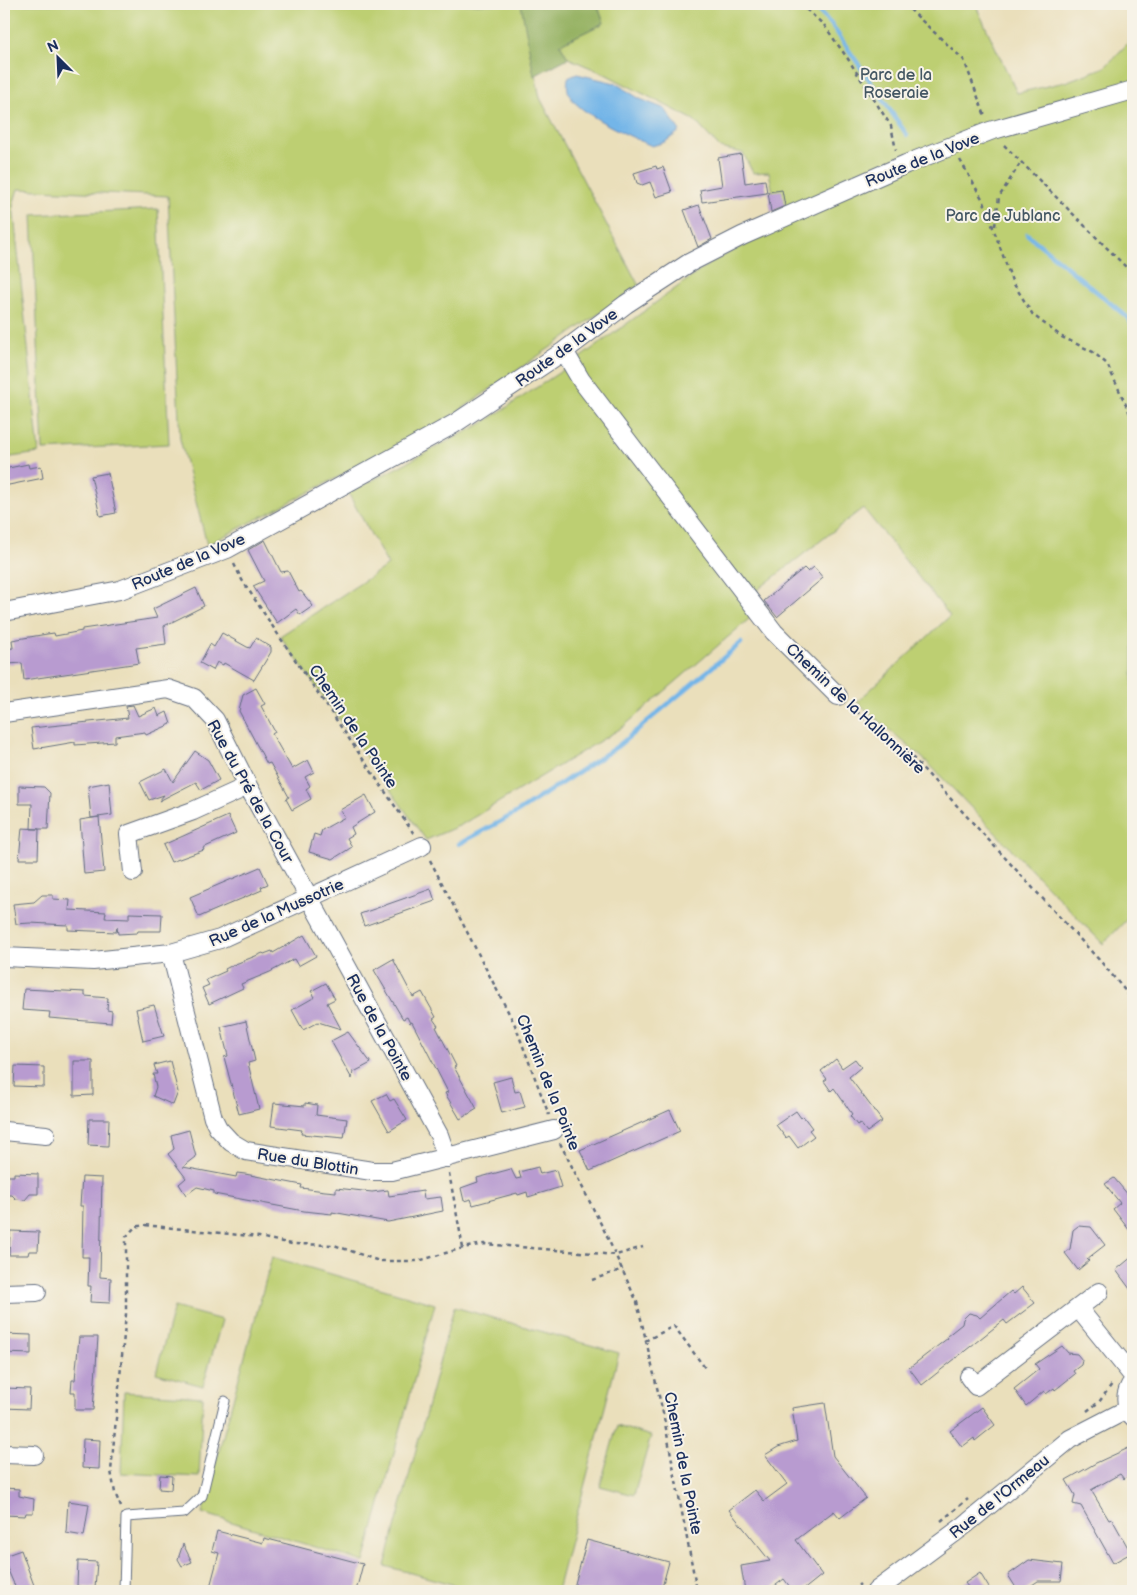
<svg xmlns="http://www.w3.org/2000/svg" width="1137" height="1595" viewBox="0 0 1137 1595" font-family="'Balsamiq Sans',sans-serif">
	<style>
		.green { fill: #bdcf72; stroke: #6c7f68 }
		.forest { fill: #96b264; stroke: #587061 }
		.water { fill: #73b5e8; stroke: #4772a3 }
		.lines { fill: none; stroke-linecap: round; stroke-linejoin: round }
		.stream { stroke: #73b5e8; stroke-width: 4.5 }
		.building { fill: #b89bd0 }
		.lane-casing { stroke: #636d7f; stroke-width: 11 }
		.street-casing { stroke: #636d7f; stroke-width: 20 }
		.path { stroke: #636d7f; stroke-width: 2.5; stroke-dasharray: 4 4; stroke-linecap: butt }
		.lane { stroke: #fff; stroke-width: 9 }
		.street { stroke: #fff; stroke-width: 18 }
		.labels { text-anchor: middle; stroke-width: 4; stroke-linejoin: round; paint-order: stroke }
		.park-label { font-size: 16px; fill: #445763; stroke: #f7f3e8 }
		.street-label { font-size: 16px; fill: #1b2f5e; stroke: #f7f3e8 }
	</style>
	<rect width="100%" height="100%" fill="#f7f3e8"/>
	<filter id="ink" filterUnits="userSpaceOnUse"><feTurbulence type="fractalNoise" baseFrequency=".02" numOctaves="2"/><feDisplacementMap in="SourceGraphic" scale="10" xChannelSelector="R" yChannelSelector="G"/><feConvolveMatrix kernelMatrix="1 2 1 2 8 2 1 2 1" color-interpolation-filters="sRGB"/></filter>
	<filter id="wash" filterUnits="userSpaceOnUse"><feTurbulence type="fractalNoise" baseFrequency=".0096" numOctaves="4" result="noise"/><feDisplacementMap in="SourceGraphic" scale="20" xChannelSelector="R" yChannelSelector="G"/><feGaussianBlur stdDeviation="1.12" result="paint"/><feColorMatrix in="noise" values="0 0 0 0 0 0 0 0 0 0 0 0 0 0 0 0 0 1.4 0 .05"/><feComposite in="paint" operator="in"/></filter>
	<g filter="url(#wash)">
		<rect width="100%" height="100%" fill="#eadfbb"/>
		<!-- green -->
		<path class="green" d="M4,4H521L540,98L639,286L453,415L377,457L207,545L180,439L168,196L18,189L13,205L39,453L4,458Z
			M597,4H975L1017,93L1065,82L1105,67L1133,38V918L1131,915L1103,944L926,761L857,702L950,616L863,508L756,591L763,607L623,727L461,825L426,840L280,636L388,565L348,493L483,423L560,372L712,262L850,188L777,215L769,172L753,173L743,153L720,148L694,120L605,74L568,58L560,44L604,23Z
			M158,209L169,444L43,450L32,215Z
			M272,1257L435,1304L364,1562L202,1513Z
			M174,1307L222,1320L203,1386L156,1373Z
			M454,1307L619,1353L557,1591H477L385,1566Z
			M124,1392L203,1397L199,1477L121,1473Z
			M617,1426L651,1436L634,1495L600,1486Z"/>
		<!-- forest -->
		<path class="forest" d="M521,4H597L604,23L560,44L568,58L534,76Z"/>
		<!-- water -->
		<path class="water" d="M577,74L615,83L640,99L665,109L680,131L665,142L652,146C634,138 579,114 570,96C567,90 567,84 568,78Z"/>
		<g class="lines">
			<!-- stream -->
			<path class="stream" d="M811,4L831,24L907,135
				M1027,234L1127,317L1133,326
				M459,844L516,813L618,746L741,643"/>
		</g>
		<g id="blocks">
			<!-- building -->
			<path class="building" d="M741,154L745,183L765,180L767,193L702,202L700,190L722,186L718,158Z
				M656,166L657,169L663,167L672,192L656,197L650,182L642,185L637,183L634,173Z
				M782,190L785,206L771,212L768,192Z
				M699,205L712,239L698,247L684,210Z
				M28,464L29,468L41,466L43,478L4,486V469Z
				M108,473L116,513L100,516L91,476Z
				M265,540L281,572L288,571L299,592L301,591L313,606L300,615L296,609L277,623L253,586L264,581L248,550Z
				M814,567L823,578L777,617L764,601L804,568L808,572Z
				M196,588L204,606L164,626L166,644L136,648L139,663L24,680L22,663L8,664L4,649L13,648L12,640L47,634L54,633L55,636L82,631V629L89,628L157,618L153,609Z
				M222,633L247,647L250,648L256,638L271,647V652L254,680L224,663L223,665L217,662L213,670L200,663L210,644L214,647Z
				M256,688L265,704L261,706L275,732L272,734L292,769L308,760L314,772L305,777L310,786L306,789L311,799L292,810L286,799L289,797L270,763L267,764L239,711L243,695Z
				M133,705L138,716L156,708L159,716L167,712L171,724L146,735L145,732L115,736V742L75,745V742L34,749L31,728L128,718L126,706Z
				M195,751L208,760L219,780L201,790L196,782L159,801L164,795L149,800L140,782L166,769L173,782Z
				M109,782L112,815L91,818L88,786Z
				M19,786L44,787L50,793L48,829H31L32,804H19Z
				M366,795L375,812L351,827L354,834L347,838L352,847L333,859L309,852L314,834L320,836L322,830L345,817L340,810Z
				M228,816L236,833L203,848L204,850L171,862L163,845Z
				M99,817L104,872L84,874L80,820Z
				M22,828L39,829L38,859H19Z
				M260,867L268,884L261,887L262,890L199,917L190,897Z
				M431,889L435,901L364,926L360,914Z
				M42,895H53V899L70,900L69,910L106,912L105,918L129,919V913L162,914L161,931H138L137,933L118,934L117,927L116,932L68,930V925L30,923L16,924L13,904L34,902Z
				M304,935L316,956L298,966L294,959L270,972L241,984L243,988L209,1004L202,988L209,985L206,980L226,971L225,969L233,965L263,953L264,954L272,951L273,953Z
				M393,959L413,997L422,992L436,1017L433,1019L438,1026L436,1027L456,1066L454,1067L477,1109L460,1119L445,1093L448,1092L412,1022L410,1023L407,1017L403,1019L374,970Z
				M326,983L335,999L327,1003L341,1029L318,1022L303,1030L292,1010L315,997L311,991Z
				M24,989L85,992V996L108,998L107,1010L112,1011L111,1023L49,1018L50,1012L22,1010Z
				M154,1005L164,1036L143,1041L136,1009Z
				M246,1021L255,1061L248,1063L259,1109L239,1114L224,1057L228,1056L221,1027Z
				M348,1032L371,1063L354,1072L353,1071L352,1079L331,1041Z
				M836,1059L842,1068L855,1059L861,1067L849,1077L882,1121L867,1132L860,1123L857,1125L850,1116L852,1114L834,1088L831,1091L824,1081L827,1079L821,1071Z
				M74,1061H93V1095L74,1096Z
				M170,1061L178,1092L173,1105L153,1096L156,1087L153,1074H157L154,1065Z
				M15,1066L44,1067V1087L14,1086Z
				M511,1077L515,1092L520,1091L525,1107L502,1113L493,1082Z
				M386,1094L390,1101L394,1099L407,1120L389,1131L372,1101Z
				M274,1103L305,1106V1103L317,1105L316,1115L347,1119L344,1138L301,1134L302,1130L271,1126Z
				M670,1110L680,1131L590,1171L580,1150Z
				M796,1111L801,1118L803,1116L812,1128L809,1130L814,1136L798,1148L789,1136L786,1138L776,1125Z
				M89,1119H109L108,1146L88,1145Z
				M189,1130L196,1157L183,1167L236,1177L237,1173L245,1174L302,1185L301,1188L325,1191L336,1192V1188L372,1192L388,1190L389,1196L423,1191L424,1199L441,1197L443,1211L388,1222L332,1212V1214L304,1211L214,1194V1191L197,1187L186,1195L179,1184L186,1178L168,1154L174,1149L171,1135Z
				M538,1167L540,1174L556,1170L561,1187L528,1197L527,1192L518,1195L517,1193L473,1205L471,1199L464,1201L461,1188L478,1182L477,1178L511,1169L516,1179L521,1178L519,1172Z
				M14,1173L38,1174V1194H30L25,1200L16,1199L12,1195H6V1176H14Z
				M82,1177L102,1178L100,1277L111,1278L110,1303L90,1302L91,1286H88L89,1257H82L83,1206H80Z
				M1114,1178L1129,1196L1133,1193V1235L1113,1209L1120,1203L1105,1184Z
				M1078,1226L1091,1227L1105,1245L1087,1259L1089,1261L1078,1270L1065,1253L1070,1249L1073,1230Z
				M10,1231L39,1232L38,1251H29L28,1255H9Z
				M1133,1256V1293L1116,1270Z
				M1022,1287L1035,1303L1007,1324L1004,1320L922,1385L909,1368L948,1338L947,1336L962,1324L963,1319L969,1313L977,1315L980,1318L1011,1291L1014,1294Z
				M4,1334L31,1335V1354L4,1353Z
				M79,1337H98L93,1410H75V1392H71L72,1380H75Z
				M1062,1346L1068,1353L1077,1354L1082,1360L1081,1365L1073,1371L1075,1374L1055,1390L1054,1388L1046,1394L1044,1391L1026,1406L1014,1389L1039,1369L1035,1364Z
				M4,1388L30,1389L29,1409L4,1408Z
				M825,1403L833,1456L866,1498L840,1518L834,1511L796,1540L822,1575L802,1591H793L784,1579L768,1591H745L741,1566L770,1561L729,1510L755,1490L764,1501L787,1484L765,1455L778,1447L797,1441L792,1408Z
				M982,1407L995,1425L975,1441L974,1438L962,1447L950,1431Z
				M83,1439L100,1440L99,1469L82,1468Z
				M1133,1446V1471L1124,1479L1120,1474L1091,1490L1109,1520L1112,1519L1131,1553L1113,1563L1081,1506L1073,1504L1075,1495L1066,1480L1096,1463Z
				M160,1475L172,1476L171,1490L159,1489Z
				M4,1488L19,1489V1496L34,1499L33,1513H26L25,1516L4,1515Z
				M68,1501L89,1504L84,1536L66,1533Z
				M217,1531L263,1543L264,1538L363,1564L356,1591H209L219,1553L212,1551Z
				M587,1540L669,1562L661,1591H573Z
				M183,1544L192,1562L182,1566L178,1559Z
				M21,1550L35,1588L27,1591H17L4,1561V1556Z
				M1029,1560L1063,1564L1061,1581H1038L1023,1591H1018L1008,1575Z
				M78,1561L97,1562L95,1588L77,1586Z
				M980,1573L991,1591H971L965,1583Z"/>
		</g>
	</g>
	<g filter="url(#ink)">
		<use href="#blocks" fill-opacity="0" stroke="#636d7f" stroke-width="1"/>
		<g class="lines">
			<defs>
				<path id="lane" d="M124,1591L126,1517L184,1513L202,1496L225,1401"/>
				<path id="street" d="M564,351L581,380L774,632L838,696
					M4,612L120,590L227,549L454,424L564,351L626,304L689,263L742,236L906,164L990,131L1133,90
					M4,713L168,689L194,698L215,720L248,786L439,1135L447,1158
					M133,872L129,834L193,811L248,786
					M171,953L213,1118L218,1128L231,1142L246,1151L372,1171H392L554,1130
					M4,957L93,961L171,953L220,939L422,846
					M4,1131L46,1135
					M4,1293L37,1292
					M1078,1308L1133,1376
					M969,1377L976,1386L1099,1292
					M1133,1381C1124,1393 1124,1404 1133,1417
					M4,1454L34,1455
					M876,1591L965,1525L1070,1439L1128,1409"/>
			</defs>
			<!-- lane casing -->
			<use href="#lane" class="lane-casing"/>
			<!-- street casing -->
			<use href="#street" class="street-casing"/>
			<!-- path -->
			<path class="path" d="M800,4L824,25L848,59L891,126L896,150
				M904,4L964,60L985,116
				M1004,145L1133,274
				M960,160L984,202L1012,281L1033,315L1062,337L1093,352L1107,364L1133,420
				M995,226L999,197L1021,162
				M234,564L242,580L279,636L414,834
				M850,706L914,759L1102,963L1133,1000
				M430,860L515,1025L549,1115
				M560,1143L604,1230L637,1302L663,1413L697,1591
				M449,1173L463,1248L484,1244L616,1255L643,1247
				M592,1280L623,1269
				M645,1341L674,1326L705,1368
				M1087,1411L1099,1402L1112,1384
				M121,1507L115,1493L111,1471L126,1314V1237L135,1227L144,1225L259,1237L292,1244L334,1245L379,1261H418L463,1248
				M941,1521L968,1499
				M852,1591L860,1584"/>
			<!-- lane -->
			<use href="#lane" class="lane"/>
			<!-- street -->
			<use href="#street" class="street"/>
		</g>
	</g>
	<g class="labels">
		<!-- park labels -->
		<g class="park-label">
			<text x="896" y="80">Parc de la<tspan x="896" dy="18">Roseraie</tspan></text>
			<text x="1003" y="221">Parc de Jublanc</text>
		</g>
		<!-- street labels -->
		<g class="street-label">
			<text transform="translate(922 159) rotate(-22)" y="6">Route de la Vove</text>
			<text transform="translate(566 347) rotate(-36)" y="6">Route de la Vove</text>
			<text transform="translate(188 561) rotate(-23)" y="6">Route de la Vove</text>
			<text transform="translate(856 708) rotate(43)" y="6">Chemin de la Hallonnière</text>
			<text transform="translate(354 726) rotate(56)" y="6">Chemin de la Pointe</text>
			<text transform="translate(251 791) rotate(61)" y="6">Rue du Pré de la Cour</text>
			<text transform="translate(276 912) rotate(-24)" y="6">Rue de la Mussotrie</text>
			<text transform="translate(380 1027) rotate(61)" y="6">Rue de la Pointe</text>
			<text transform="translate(549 1082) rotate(68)" y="6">Chemin de la Pointe</text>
			<text transform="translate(308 1161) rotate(9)" y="6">Rue du Blottin</text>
			<text transform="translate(684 1463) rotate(79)" y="6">Chemin de la Pointe</text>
			<text transform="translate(999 1496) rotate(-39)" y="6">Rue de l'Ormeau</text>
		</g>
	</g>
	<!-- margin -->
	<rect width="1137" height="1595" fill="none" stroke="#f7f3e8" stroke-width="20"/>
	<!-- north arrow -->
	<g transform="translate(58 58) rotate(336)" stroke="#f7f3e8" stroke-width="4" paint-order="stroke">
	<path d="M0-4L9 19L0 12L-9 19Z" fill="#1b2f5e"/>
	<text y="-8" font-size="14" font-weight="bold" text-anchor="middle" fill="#1b2f5e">N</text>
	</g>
</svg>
